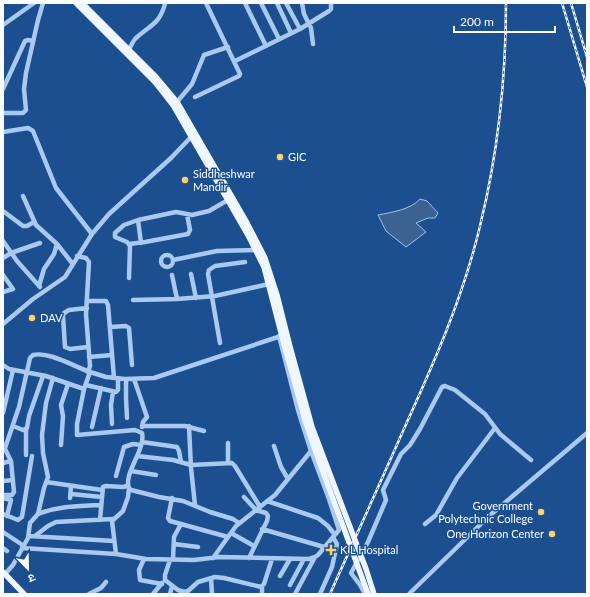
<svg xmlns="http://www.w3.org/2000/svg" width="590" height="597" viewBox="0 0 590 597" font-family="Lato,'Noto Sans Devanagari',sans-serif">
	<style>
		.water { fill: #3c6290; stroke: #9cc4f0 }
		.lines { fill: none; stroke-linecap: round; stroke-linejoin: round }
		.minor { stroke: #a9c9ee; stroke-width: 4.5 }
		.major { stroke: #f0f6ff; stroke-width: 5.5 }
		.highway { stroke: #fff; stroke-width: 7 }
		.rail-casing { stroke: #fff; stroke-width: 2.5 }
		.rail { stroke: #1b4f8f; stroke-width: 1; stroke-dasharray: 3; stroke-linecap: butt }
		.major-bridge { stroke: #f0f6ff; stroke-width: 5.5 }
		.poi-dot { fill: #ffd166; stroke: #1b4f8f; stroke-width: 1.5 }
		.labels { text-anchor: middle; stroke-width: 3; stroke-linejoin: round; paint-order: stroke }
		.poi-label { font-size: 11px; fill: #fff; stroke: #1b4f8f; text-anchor: start }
	</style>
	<rect width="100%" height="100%" fill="#1b4f8f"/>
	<!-- water -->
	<path class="water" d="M420,199L427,201L438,213L435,218H428L416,223L426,232L406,247L386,231L378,215C392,212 410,210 420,199Z"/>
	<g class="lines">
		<!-- minor -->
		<path class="minor" d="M245,3L266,46
			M261,3L279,39
			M277,3L291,33
			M286,3L300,29
			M302,3L304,14L311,28L313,44
			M3,25L34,3
			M129,49C131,46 133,41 136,38C150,25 159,25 165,4
			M235,61L300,29L329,11L331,9V3
			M3,89L25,41L28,40L33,41
			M195,97L239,76L240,74L206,3
			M177,102L192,84L204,55L228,47
			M3,113H23L26,110L24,89L26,73L38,20L43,3
			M3,132L28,128L33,131L56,188L92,234
			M23,196L36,225L57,244
			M3,211L23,226H27L34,222
			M138,220L141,243
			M3,241L17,261L40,287
			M129,244L145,242L188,234L190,230L187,214
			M161 261a6 6 0 1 1 12 0a6 6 0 1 1-12 0Z
			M77,256L86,258L89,262L86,314L90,366L88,372
			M3,258L11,253L40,243
			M173,260L217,251L256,250
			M191,274L196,298
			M3,275L13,289L3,292
			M172,275L177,299
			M129,278L130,246L127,242L115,237V233L124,225L138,220L176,212L192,215L209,211L228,200
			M39,286L44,269L54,254L57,244L72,263
			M133,300L177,299L215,296L269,284
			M87,301H106L108,305L114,378
			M87,308L69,310L64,313L63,316L65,347L70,349L88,347
			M3,324L33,299L65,277L92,234L109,214L171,158L191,137
			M110,327L126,326L129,328L132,365
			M220,343L208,274L209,270L215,266L245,262
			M89,357L112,355
			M3,365L9,369L46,376L84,389L90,372L106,377L125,379L154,378L284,335
			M126,379V398L127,418
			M134,379L147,417L143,422L142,427
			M86,385L116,392L118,390V378
			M84,389L77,424V435L135,430L142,433C146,449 123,474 129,488L131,490L159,497L183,501L210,512L233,519L239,523
			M3,413L13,370
			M112,424L111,405L113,392
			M13,426L23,430L27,428L29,416L43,376
			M142,426H185L204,431
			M189,426L191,468L195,505
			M92,427L101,388
			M142,442L177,447L179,451L181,462
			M228,443V463
			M61,445L63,416L61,405L68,384
			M274,446L281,467L288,479
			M5,448L19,407L30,358L33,355C49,351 75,367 90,372
			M26,455V429
			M137,456L173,460L191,465L232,463L235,466L260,507
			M3,463L11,461
			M131,471L156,475
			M116,476L124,447L133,444L141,445
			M3,481L13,480
			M46,482L102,490
			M71,494L102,497
			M244,497L256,510L266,513L268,516L267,521L249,558
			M3,498L5,495H12L14,492L11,461L4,447
			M3,498L11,500L7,516
			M70,498L71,486
			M172,498L168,518L170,521L181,524
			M267,501L318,518L328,526L335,535
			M3,514L18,520L22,517L32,456
			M38,514C58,506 80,506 101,505
			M100,520L103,487L106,486L123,487L127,486
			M425,524L436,515L457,478L495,428
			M262,529L324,547
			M3,532L24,546
			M231,533L254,546
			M29,536L114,541
			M35,536L48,526L56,522L113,519
			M174,544L198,547
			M3,548L7,551
			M22,548L116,554L146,559L194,560L219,557L309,559L315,557L318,555L339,530L329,499L311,451
			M116,554L112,521L123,511L128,497L129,488
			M213,558L236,526L275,495L311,451L298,410L279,336
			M144,559L139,570L140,580L162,584
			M170,560L165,575V580L178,590L184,592L188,591L198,582L215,577L224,578L261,587L264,584L272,559
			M173,560L174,537L181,524L228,537
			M5,574L13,565L28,538L30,523L38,514L44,488L48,477L43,453L42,435L46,403L53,378
			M280,576L290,559
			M211,578L212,594
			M290,585L304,559
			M89,594L101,588L106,582
			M153,594L162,583
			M170,594L172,586
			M262,594V587
			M295,594L315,557
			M320,594L332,567L337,544L333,537
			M365,594L360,585L351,573L368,542L386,500L383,490L401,454L410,445L420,429L442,387L445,386L455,390L485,414L500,434L531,460
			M409,594L488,517L587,433"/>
		<!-- major -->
		<path class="major" d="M76,3L155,82L173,105L249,237L264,267L284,344
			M82,3L156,77L177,102L247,223L265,258L277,295L289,343
			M3,572L24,594"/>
		<!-- highway -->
		<path class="highway" d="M221,187L224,184"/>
		<defs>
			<path id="rail" d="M562,3L587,87
				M571,3L587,57
				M330,594C354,540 379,486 403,431C433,365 463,298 480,226C498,153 506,79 506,3"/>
		</defs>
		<!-- rail casing -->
		<use href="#rail" class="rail-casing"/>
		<!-- rail -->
		<use href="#rail" class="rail"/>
		<!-- major-bridge -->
		<path class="major-bridge" d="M289,343L312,427L366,569L374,594
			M284,344L306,423L314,447L368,594"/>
	</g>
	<!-- markers -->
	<g class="poi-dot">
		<circle cx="280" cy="157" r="4"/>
		<circle cx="185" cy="180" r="4"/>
		<circle cx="32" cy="318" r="4"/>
		<circle cx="541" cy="512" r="4"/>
		<circle cx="552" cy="534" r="4"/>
		<path d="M329 544h4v4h4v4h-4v4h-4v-4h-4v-4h4z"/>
	</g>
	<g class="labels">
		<!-- poi labels -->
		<g class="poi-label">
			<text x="288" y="161">GIC</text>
			<text x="193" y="178">Siddheshwar<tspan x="193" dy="13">Mandir</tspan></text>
			<text x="40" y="322">DAV</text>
			<text x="533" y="510" text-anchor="end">Government<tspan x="533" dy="13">Polytechnic College</tspan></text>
			<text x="544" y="538" text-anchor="end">One Horizon Center</text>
			<text x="340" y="554">K L Hospital</text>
		</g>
	</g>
	<!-- border -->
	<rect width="590" height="597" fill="none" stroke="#ffffff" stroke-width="8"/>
	<!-- north arrow -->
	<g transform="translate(28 569) rotate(157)" stroke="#1b4f8f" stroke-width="3" paint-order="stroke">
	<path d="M0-3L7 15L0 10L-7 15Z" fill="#ffffff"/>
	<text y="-6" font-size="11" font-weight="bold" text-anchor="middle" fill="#ffffff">उ</text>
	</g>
	<!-- scale -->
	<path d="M454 26v6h101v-6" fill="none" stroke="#ffffff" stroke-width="2"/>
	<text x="460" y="26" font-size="12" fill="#ffffff" stroke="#1b4f8f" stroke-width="3" paint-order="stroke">200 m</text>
</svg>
